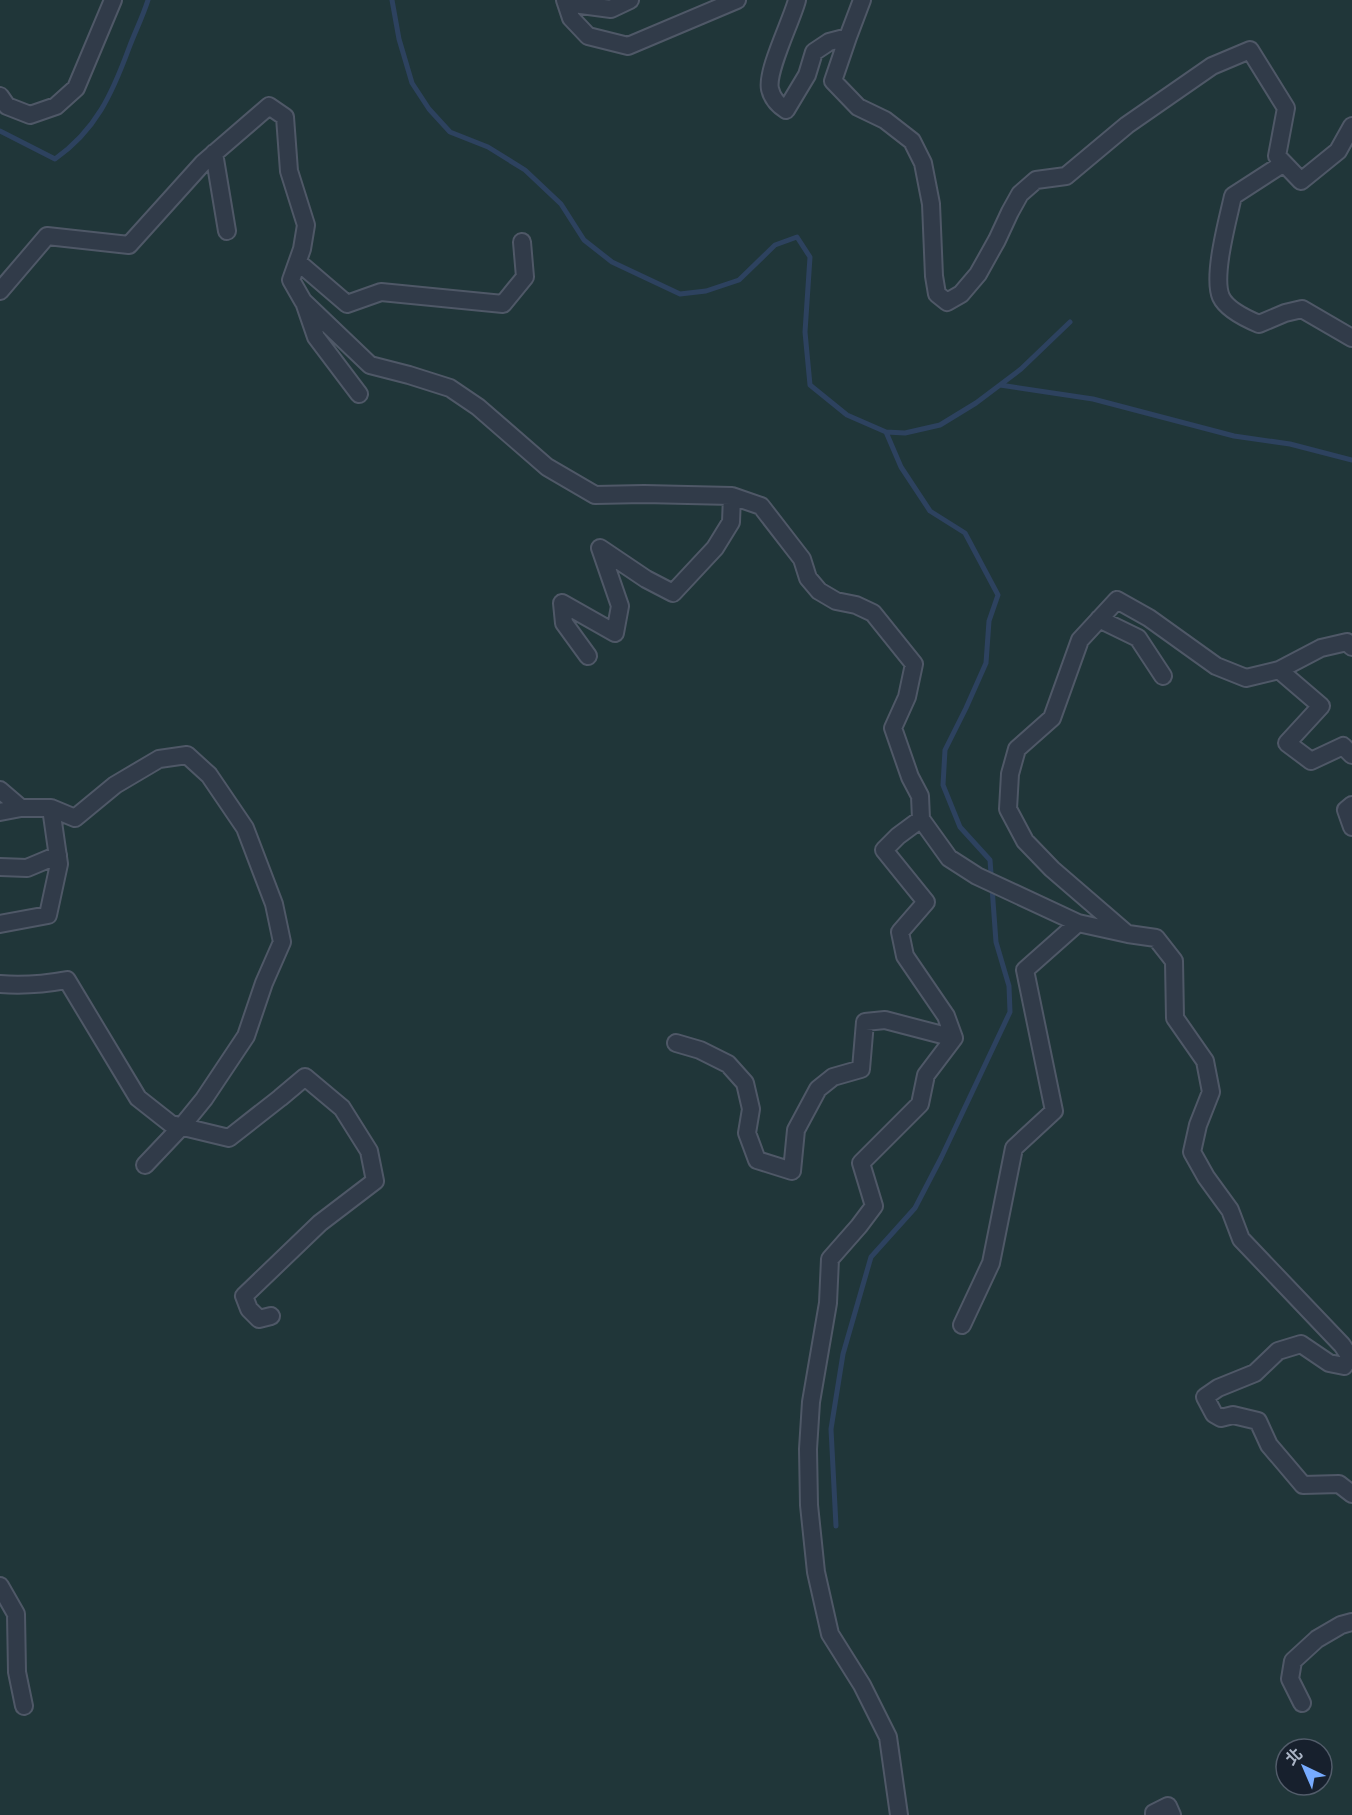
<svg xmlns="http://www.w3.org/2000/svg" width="1352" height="1815" viewBox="0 0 1352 1815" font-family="'Work Sans','Noto Sans TC',sans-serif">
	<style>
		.green { fill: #203639; fill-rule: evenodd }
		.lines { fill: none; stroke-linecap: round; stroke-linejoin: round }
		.stream { stroke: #2d425f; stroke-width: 5 }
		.minor-casing { stroke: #4f5867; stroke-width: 20 }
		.minor { stroke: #313b49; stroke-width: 16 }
	</style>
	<rect width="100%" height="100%" fill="#1e2938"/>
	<!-- green -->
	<path class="green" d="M0,0H1352V1815H0ZM1286,1749H1322V1785H1286Z"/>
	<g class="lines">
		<!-- stream -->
		<path class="stream" d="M392,0L399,39L412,83L429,109L450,132L488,147L525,170L561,204L584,240L612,262L680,294L706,291L739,280L775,245L797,237L810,257L805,332L810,385L847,415L886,432L901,467L930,511L965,533L998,595L989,621L986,663L966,708L945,750L943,785L960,827L990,860L996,942L1009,986L1010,1012L941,1158L915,1208L871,1257L843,1354L831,1429L836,1526
			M0,131L55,159C96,130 112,94 129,48C135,32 143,16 148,0
			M1000,385L1093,399L1234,436L1290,444L1352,460
			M886,432L905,433L940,425L976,403L1021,369L1070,322"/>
		<defs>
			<path id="minor" d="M565,0L571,18L588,36L628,46L737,0
				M797,0C792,20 766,71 770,89C772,98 778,105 786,110L807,75L814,52L829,42L848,37L833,81L858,107L885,120L912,141L923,163L931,204L934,276L937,294L947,302L961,294L978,274L997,240L1010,212L1020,194L1036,180L1066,176L1127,125L1212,66L1250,50L1286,108L1277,156L1301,181L1338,151L1352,126
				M566,3L611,9L630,0
				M848,37L862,0
				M0,96L7,106L30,115L56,106L76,88L113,0
				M214,153L227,231
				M1284,163L1233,196C1228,219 1212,276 1221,297C1227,310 1247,319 1259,324L1285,313L1302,309L1352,338
				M298,262L347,304L381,292L503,304L525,277L522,242
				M0,291L47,236L129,245L203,163L269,106L285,117L289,171L306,225L302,249L291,280L303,301L370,365L409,375L450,388L478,407L547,467L595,495L644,494L732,496L761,506L802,559L808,578L819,591L836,601L856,605L873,613L914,664L907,697L893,728L910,777L920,796L921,819L949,858L977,876L1078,923L1128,934L1156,938L1174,961L1175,1018L1205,1061L1211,1092L1198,1125L1192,1152L1206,1177L1230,1210L1241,1239L1342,1345L1350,1357L1344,1366L1329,1363L1301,1344L1278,1351L1255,1373L1218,1388L1205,1397L1214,1414L1221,1418L1233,1415L1258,1421L1269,1445L1303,1485L1339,1484L1352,1494
				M305,305L316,337L359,394
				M1099,619L1138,638L1163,676
				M588,656L564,623L562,603L615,633L620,606L600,548L646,579L673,593L715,548L731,522L732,496
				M1279,670L1321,706L1287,743L1311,761L1343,746L1352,755
				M0,790L21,808H51L59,864L48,915L0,924
				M1352,805L1346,810L1352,827
				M51,808L75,818L115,785L159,759L187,755L209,775L245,828L274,904L282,942L264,983L246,1036L204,1099L182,1126L145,1165
				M0,812L21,808
				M0,867L27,868L58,855
				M1125,932L1052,869L1025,841L1008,809L1010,774L1017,749L1052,718L1080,640L1117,600L1149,618L1216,666L1246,678L1279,670L1321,648L1347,642L1352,647
				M0,984C23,986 45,984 67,980L138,1098L171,1124L229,1138L280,1098L305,1077L342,1108L369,1151L375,1181L320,1223L244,1296L249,1309L259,1319L271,1316
				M676,1043L700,1050L728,1064L745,1083L751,1109L747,1133L757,1160L792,1171L796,1130L818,1089L833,1077L861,1069L865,1022L885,1020L954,1038
				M962,1325L991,1263L1014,1148L1054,1111L1025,970L1078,923
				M0,1586L16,1614L17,1672L24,1706
				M1302,1703L1290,1679L1293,1661L1317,1639L1341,1625L1352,1622
				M899,1815L888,1737L862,1685L830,1634L816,1572L809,1505L808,1449L811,1402L828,1303L830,1259L859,1226L874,1206L861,1163L920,1104L926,1075L954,1038L946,1016L905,956L900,932L926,902L884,850L898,836L921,819
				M1154,1815V1813L1168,1806L1172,1815"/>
		</defs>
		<!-- minor casing -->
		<use href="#minor" class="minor-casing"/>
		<!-- minor -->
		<use href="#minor" class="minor"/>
	</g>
	<!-- north arrow -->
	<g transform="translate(1304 1767) rotate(316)"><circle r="28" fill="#17202d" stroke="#525c6a" stroke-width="1.5"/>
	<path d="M0-4.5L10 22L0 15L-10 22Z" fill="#77abff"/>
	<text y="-9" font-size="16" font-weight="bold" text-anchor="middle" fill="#abb5c6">北</text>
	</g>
</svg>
